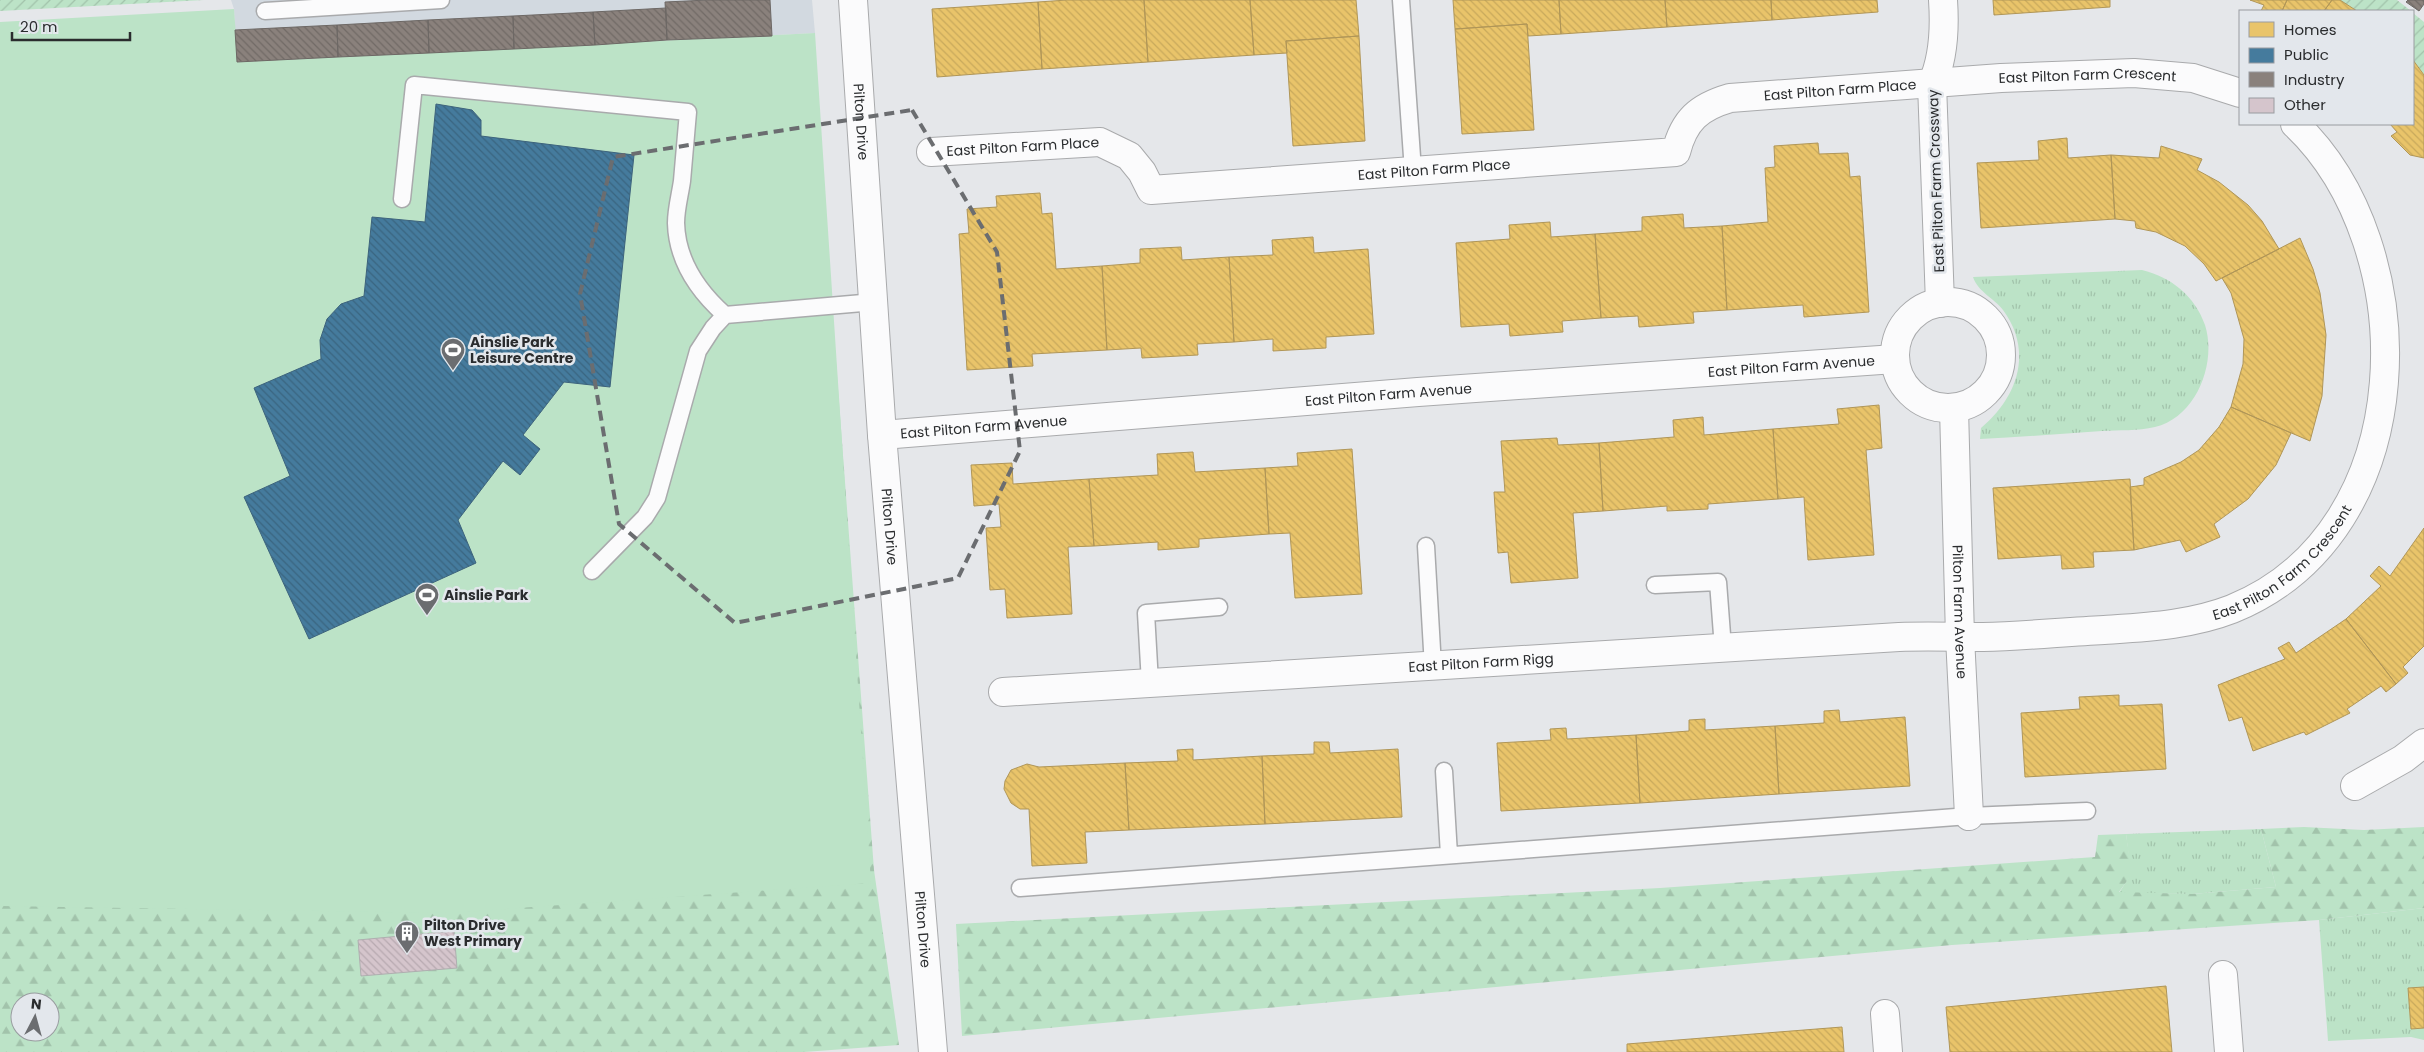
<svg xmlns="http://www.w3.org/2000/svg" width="2424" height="1052" viewBox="0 0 2424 1052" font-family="Poppins,sans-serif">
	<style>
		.built { fill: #d2d9e0 }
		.grass { fill: url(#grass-tufts) }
		.forest { fill: url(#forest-firs); fill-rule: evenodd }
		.garden { fill: url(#garden-furrows) }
		.pitch { fill: #bce3c7 }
		.homes { fill: url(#homes-back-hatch); stroke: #b09658 }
		.public { fill: url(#public-back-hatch); stroke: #3d637c }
		.industry { fill: url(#industry-back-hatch); stroke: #6d6865 }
		.building { fill: url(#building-back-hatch); stroke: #afafb0 }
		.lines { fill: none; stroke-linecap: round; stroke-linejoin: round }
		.lane-casing { stroke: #a9aaac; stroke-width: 19 }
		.street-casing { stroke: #a9aaac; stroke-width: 30 }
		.secondary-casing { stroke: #a9aaac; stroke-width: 30 }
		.lane { stroke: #fbfbfc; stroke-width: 16 }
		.street { stroke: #fbfbfc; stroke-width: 28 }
		.secondary { stroke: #fbfbfc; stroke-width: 28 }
		.marked { fill: none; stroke: #6b6d70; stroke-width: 4; stroke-dasharray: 10 6; stroke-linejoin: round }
		.labels { text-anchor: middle; stroke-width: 5; stroke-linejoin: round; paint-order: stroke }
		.street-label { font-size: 14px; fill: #2a2c2e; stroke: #e3e7ec }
		.poi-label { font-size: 14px; font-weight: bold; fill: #2a2c2e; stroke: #e3e7ec; text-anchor: start }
	</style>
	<defs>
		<pattern id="grass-tufts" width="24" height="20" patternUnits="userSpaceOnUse" patternTransform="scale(1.25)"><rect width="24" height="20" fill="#bce3c7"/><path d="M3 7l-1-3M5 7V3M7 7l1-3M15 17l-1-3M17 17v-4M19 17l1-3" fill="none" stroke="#a2c3ab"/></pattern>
		<pattern id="forest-firs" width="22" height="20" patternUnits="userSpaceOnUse" patternTransform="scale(1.25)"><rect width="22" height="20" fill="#bce3c7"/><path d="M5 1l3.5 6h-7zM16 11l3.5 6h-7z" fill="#a2c3ab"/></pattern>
		<pattern id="garden-furrows" width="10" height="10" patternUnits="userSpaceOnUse" patternTransform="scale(1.25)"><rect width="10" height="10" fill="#bce3c7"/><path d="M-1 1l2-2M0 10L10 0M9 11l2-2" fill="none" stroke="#a2c3ab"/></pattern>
		<pattern id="homes-back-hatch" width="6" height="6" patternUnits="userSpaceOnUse" patternTransform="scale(1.25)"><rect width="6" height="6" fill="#e9c46a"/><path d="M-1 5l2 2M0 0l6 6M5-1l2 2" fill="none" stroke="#c8a95c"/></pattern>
		<pattern id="public-back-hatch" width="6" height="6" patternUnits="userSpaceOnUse" patternTransform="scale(1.25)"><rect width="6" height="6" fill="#457b9d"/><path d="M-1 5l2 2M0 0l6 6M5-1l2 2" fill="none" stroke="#3a6580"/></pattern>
		<pattern id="industry-back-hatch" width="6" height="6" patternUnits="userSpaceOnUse" patternTransform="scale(1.25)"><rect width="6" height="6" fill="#8a817c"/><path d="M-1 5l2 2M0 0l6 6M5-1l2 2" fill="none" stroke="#716a66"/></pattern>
		<pattern id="building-back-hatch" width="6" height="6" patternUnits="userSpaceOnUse" patternTransform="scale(1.25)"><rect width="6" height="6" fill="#d5c5cc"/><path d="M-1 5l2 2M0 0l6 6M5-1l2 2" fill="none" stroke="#b7a9b0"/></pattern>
	</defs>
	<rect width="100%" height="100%" fill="#e5e7ea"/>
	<!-- built -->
	<path class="built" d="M231,0H812L815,33L237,62L234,9Z"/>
	<!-- grass -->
	<path class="grass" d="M2142,270C2171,277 2195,296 2205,325C2217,362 2197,417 2155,427C2138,431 2119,430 2102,431C2061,434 2021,437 1980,439L1981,428C2017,398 2034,352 2003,310C1994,298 1978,292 1973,277Z
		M2261,829L2276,887L2192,894L2119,893L2131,874L2126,834Z
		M2424,908V987L2408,988L2411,1029L2424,1028V1040L2411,1037L2328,1041L2319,920Z"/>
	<!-- forest -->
	<path class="forest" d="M835,348L874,870L899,1045L804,1052H0V889ZM20,1002H50V1032H20Z
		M2304,827L2364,830L2424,827V908L2319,920L1952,945L962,1036L956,924L1660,888L2095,857L2098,835L2126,834L2132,874L2119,892L2192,894L2276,887L2261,829Z"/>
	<!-- garden -->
	<path class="garden" d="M0,0H204L0,11Z
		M2340,0H2397L2411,11H2357Z
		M2413,13L2424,22V75L2413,60Z"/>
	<!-- pitch -->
	<path class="pitch" d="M234,9L238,62L815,33L871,883L450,913L0,906V22Z"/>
	<!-- homes -->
	<path class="homes" d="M1067,0H1144L1148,62L1042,69L1038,2Z
		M1144,0H1250L1254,55L1148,62Z
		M1250,0H1356L1359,36L1286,41L1287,53L1254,55Z
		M1453,0H1559L1561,34L1528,36L1527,24L1455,29Z
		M1559,0H1665L1667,27L1561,34Z
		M1665,0H1771L1772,20L1667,27Z
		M1771,0H1877L1878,12L1772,20Z
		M1993,0H2110V7L1994,15Z
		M2250,0H2287L2282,11H2261L2264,5Z
		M2287,0H2332L2324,11H2282Z
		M2332,0H2340L2357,11H2324Z
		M1038,2L1042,69L937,77L932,9Z
		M1527,24L1534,130L1462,134L1455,29Z
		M1359,36L1365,141L1293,146L1286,41Z
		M2413,60L2424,75V158L2410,155L2391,136L2397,132L2390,124H2413Z
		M2067,138L2068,158L2111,155L2115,219L1981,228L1977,163L2039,160L2038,141Z
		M1818,143L1819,154L1848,153L1850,177L1860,176L1869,312L1804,317L1803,305L1727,310L1722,226L1768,222L1765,168L1775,167L1774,146Z
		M2161,146L2202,159L2197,170L2219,182L2248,205L2262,221L2279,249L2216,281L2204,264L2185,246L2156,232L2136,228L2135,221L2115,219L2111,155L2159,158Z
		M1040,193L1042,214L1052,213L1056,269L1102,266L1107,350L1032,354L1033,366L967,370L959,234L969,233L967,209L997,207L996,196Z
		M1683,214L1684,228L1722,226L1727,310L1693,312L1694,323L1639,327L1638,316L1601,318L1595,234L1642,231V217Z
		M1550,222L1551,237L1595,234L1601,318L1562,321L1563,332L1510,336L1509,324L1461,327L1456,243L1510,239L1509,225Z
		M1313,237L1314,253L1368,249L1374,334L1326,337V348L1273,351V339L1234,342L1229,257L1273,255L1272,240Z
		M2300,238L2313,269L2320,293L2326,335L2322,396L2310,441L2231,407L2243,364L2244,339L2231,293L2222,278Z
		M1181,247L1182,260L1229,257L1234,342L1197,344L1198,355L1142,358L1141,348L1107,350L1102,266L1140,263V249Z
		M1879,405L1882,448L1866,450L1874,555L1808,560L1804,497L1778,499L1773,429L1839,424L1837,409Z
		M2231,407L2291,433L2276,465L2248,499L2214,524L2220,537L2186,552L2180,540L2134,550L2130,487L2144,485V478L2181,462L2199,450L2219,427Z
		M1703,417L1704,435L1773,429L1778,499L1708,504V509L1667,511V506L1603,511L1599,443L1674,437L1673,420Z
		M1557,438L1558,445L1599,443L1603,511L1573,513L1578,578L1511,583L1508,552L1498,553L1494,492H1505L1501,441Z
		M1352,449L1362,594L1295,598L1290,533L1269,534L1265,468L1298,466L1297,453Z
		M1193,452L1195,472L1265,468L1269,534L1199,539V547L1158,550V542L1094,546L1089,479L1158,475L1157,454Z
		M1012,463L1013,484L1089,479L1094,546L1068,547L1072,614L1007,618L1005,589L990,590L986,528L1001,527L999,504L974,506L971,465Z
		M2130,479L2134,550L2093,552L2094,567L2080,568L2062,569L2061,555L1998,559L1993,488Z
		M2424,528V646L2403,667L2408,673L2396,684L2346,619L2381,586L2370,576L2379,566L2390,576Z
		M2346,619L2396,684L2386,692L2381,686L2347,709L2350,713L2306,735L2304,732L2253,751L2242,717L2229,721L2218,685L2285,659L2278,648L2289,642L2296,653Z
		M2119,695V706L2162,704L2166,769L2025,777L2021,713L2080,709L2079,697Z
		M1839,710L1840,722L1905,717L1910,786L1779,794L1775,726L1824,723V711Z
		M1705,719V730L1775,726L1779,794L1640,803L1636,735L1689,731V720Z
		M1566,728L1567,739L1636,735L1640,803L1501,811L1497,743L1551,740L1550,729Z
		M1314,742H1329L1330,753L1398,749L1402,817L1265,824L1262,756L1314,754Z
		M1193,749V760L1262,756L1265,824L1129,830L1125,763L1178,761L1177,750Z
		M1125,763L1129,830L1085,832L1087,863L1032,866L1029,809H1020L1011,803L1004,789L1005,781L1011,770L1027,764L1039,767Z
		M2166,986L2172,1052H1950L1946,1007Z
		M2424,987V1028L2411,1029L2408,988Z
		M1842,1027L1844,1052H1627V1044Z"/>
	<!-- public -->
	<path class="public" d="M436,104L472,110L481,120V136L634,155L610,387L564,382L523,435L540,449L520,475L503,461L458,520L476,563L309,639L244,497L290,476L254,388L321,359L320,340L327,319L341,304L364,296L372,217L425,222Z"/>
	<!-- industry -->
	<path class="industry" d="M708,0H770L772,36L667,40L665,2Z
		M2408,0H2424V4L2419,11L2406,2Z
		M666,8L667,40L595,45L593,12Z
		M593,12L595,45L514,49L513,16Z
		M513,16L514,49L429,53L428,20Z
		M428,20L429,53L338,57L337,25Z
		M337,25L338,57L237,62L235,30Z"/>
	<!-- building -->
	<path class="building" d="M454,931L457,968L361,976L358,940Z"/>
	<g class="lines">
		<defs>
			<path id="lane" d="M1401,0L1413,171
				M265,11L441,0
				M402,199L414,85L688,112C686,135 684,158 682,181C680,195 676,209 676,223C677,261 698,291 725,315
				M1426,546L1433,667
				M592,571L645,517L657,498L698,351L713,328L725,315L874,302
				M1655,585L1718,582L1723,648
				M1150,683L1146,613L1219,607
				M1444,771L1449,855
				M1020,888L1969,816L2087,811"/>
			<g id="street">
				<path id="s1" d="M931,152L1100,142L1129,156L1142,172L1151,190L1676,152C1684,120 1699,107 1730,98L2001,78L2134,73L2193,78L2240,93"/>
				<circle cx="1948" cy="355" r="53"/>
				<path d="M1940,303L1932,84C1944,58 1945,29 1943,0"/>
				<path id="s2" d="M1954,408L1960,637L1969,816"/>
				<path id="s3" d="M882,435L1418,392L1895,359"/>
				<path id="s4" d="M1003,692L1899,637C1927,636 1955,637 1983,637C2023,636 2064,632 2104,630C2148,627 2191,625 2232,609C2424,531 2424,246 2295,124"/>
				<path d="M2355,786L2403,759L2424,743"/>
				<path d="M2223,975L2229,1052"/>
				<path d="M1885,1014L1888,1052"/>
			</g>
			<g id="secondary">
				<path id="s5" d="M853,0L882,435L933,1052"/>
			</g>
		</defs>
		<!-- lane casing -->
		<use href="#lane" class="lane-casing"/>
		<!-- street casing -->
		<use href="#street" class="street-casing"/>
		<!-- secondary casing -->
		<use href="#secondary" class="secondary-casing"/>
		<!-- lane -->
		<use href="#lane" class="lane"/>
		<!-- street -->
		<use href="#street" class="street"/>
		<!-- secondary -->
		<use href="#secondary" class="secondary"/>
	</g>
	<!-- marked area -->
	<path class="marked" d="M912,110L997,252L1020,451L958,578L735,623L619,524L580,294L613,157Z"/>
	<!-- icons -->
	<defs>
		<symbol id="stadium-pin" viewBox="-11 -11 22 30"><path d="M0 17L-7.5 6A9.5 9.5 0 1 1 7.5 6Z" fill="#6b6d70" stroke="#e3e7ec"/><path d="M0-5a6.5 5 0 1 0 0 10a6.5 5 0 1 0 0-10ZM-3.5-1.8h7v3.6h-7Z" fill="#fff"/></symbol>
		<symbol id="building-pin" viewBox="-11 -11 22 30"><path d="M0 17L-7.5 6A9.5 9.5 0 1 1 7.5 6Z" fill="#6b6d70" stroke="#e3e7ec"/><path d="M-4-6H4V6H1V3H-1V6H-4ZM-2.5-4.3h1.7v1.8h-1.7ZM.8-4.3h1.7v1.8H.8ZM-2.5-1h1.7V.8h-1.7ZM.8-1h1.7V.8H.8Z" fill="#fff"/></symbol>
	</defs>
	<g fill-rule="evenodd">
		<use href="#stadium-pin" x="439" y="336" width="28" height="38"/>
		<use href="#stadium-pin" x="413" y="581" width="28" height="38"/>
		<use href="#building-pin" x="393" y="919" width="28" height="38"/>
	</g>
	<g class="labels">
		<!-- street labels -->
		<g class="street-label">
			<text dy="5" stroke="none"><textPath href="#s1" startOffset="1208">East Pilton Farm Crescent</textPath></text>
			<text dy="5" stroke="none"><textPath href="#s1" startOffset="960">East Pilton Farm Place</textPath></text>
			<text dy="5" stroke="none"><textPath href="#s5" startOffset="122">Pilton Drive</textPath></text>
			<text dy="5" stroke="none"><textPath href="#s1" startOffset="92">East Pilton Farm Place</textPath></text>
			<text dy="5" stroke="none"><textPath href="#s1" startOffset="526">East Pilton Farm Place</textPath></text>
			<text transform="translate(1936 181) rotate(-92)" y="5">East Pilton Farm Crossway</text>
			<text dy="5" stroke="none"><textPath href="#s3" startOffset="912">East Pilton Farm Avenue</textPath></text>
			<text dy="5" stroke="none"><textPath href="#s3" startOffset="508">East Pilton Farm Avenue</textPath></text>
			<text dy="5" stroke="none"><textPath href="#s3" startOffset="102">East Pilton Farm Avenue</textPath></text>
			<text dy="5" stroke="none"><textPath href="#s5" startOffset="528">Pilton Drive</textPath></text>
			<text dy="5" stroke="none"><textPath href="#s4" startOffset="1302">East Pilton Farm Crescent</textPath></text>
			<text dy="5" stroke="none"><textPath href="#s2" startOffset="204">Pilton Farm Avenue</textPath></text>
			<text dy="5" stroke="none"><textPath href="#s4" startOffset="479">East Pilton Farm Rigg</textPath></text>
			<text dy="5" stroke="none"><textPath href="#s5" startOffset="932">Pilton Drive</textPath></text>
		</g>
		<!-- poi labels -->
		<g class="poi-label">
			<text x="470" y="347">Ainslie Park<tspan x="470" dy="16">Leisure Centre</tspan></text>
			<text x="444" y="600">Ainslie Park</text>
			<text x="424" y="930">Pilton Drive<tspan x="424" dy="16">West Primary</tspan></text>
		</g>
	</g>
	<!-- legend -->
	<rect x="2239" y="10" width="175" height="115" fill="#e3e7ec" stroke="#999ca0"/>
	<rect x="2249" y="22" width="25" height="15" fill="#e9c46a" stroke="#999ca0"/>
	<text x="2284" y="35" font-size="15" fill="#2a2c2e">Homes</text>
	<rect x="2249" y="48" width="25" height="15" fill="#457b9d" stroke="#999ca0"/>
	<text x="2284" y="60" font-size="15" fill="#2a2c2e">Public</text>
	<rect x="2249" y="72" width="25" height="15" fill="#8a817c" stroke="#999ca0"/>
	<text x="2284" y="85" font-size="15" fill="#2a2c2e">Industry</text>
	<rect x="2249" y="98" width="25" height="15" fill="#d5c5cc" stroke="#999ca0"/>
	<text x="2284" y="110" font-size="15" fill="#2a2c2e">Other</text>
	<!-- north arrow -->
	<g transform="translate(35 1017) rotate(6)"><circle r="24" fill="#e3e7ec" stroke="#999ca0"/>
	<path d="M0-4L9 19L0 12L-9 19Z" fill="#6b6d70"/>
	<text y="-8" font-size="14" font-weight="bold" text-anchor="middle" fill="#2a2c2e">N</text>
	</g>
	<!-- scale -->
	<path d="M12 32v8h118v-8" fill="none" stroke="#2a2c2e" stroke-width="2.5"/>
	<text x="20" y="32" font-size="15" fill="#2a2c2e" stroke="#e3e7ec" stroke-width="4" paint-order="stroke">20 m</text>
</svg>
